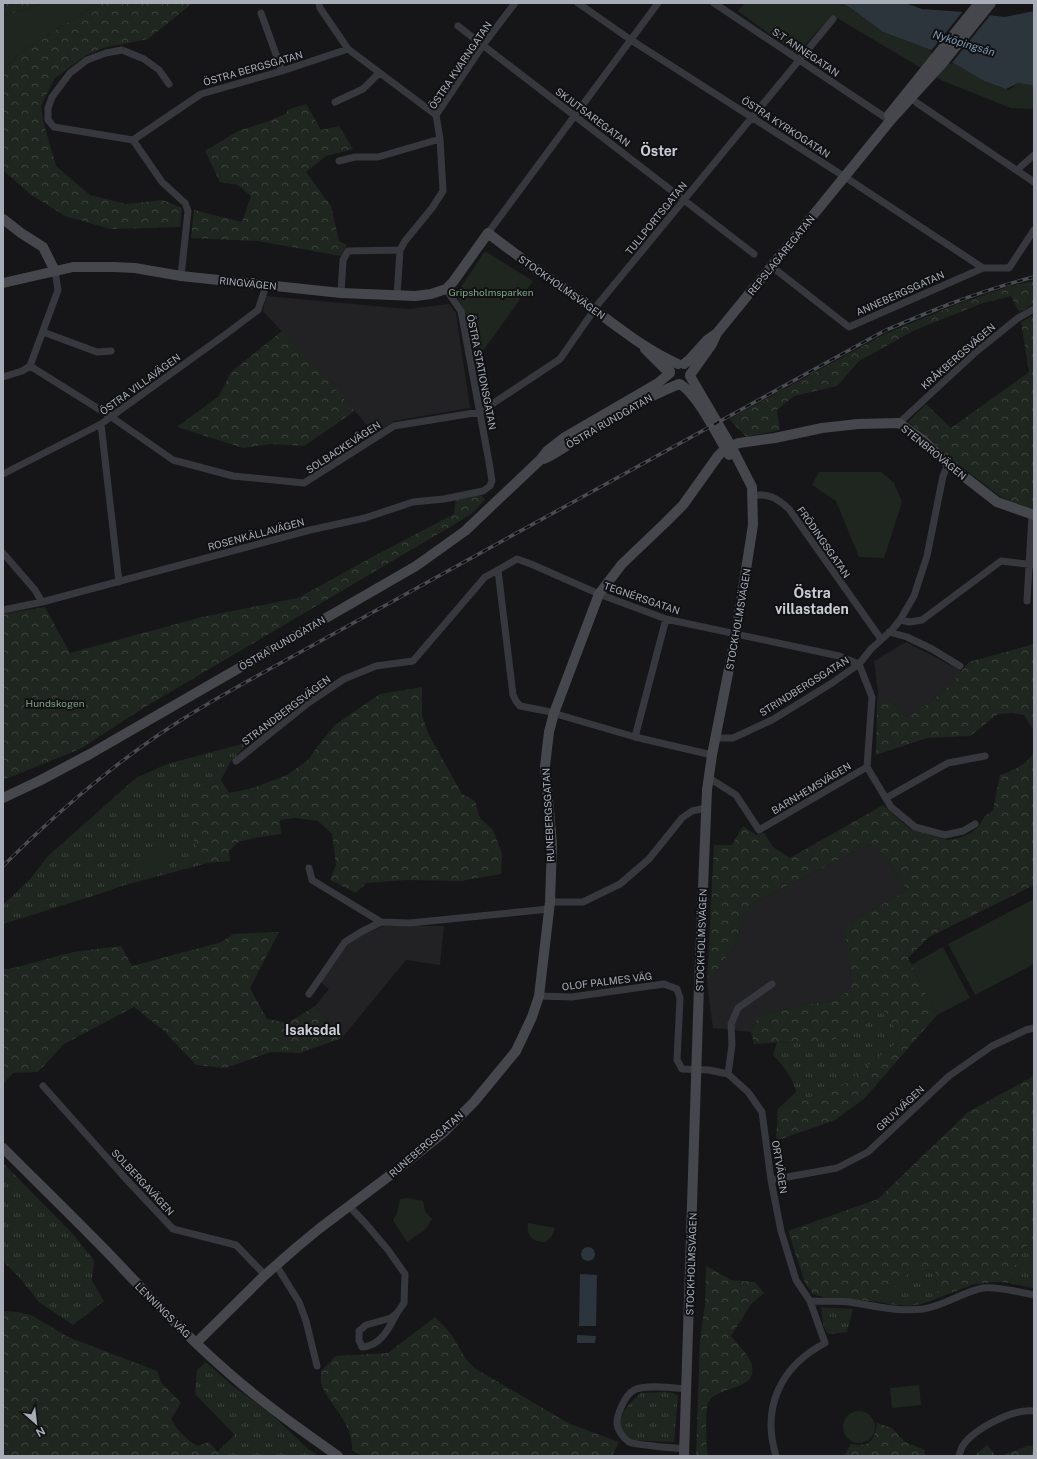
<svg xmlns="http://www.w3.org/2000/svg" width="1037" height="1459" viewBox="0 0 1037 1459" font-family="'Public Sans',sans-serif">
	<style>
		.built { fill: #222225 }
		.grass { fill: url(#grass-tufts) }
		.forest { fill: url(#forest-crowns) }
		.park { fill: #1e261f }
		.water { fill: #2c353c }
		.pier { fill: #161618 }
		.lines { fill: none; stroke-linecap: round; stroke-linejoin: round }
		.street { stroke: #37383d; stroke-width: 7 }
		.secondary { stroke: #45474d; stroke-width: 10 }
		.rail-casing { stroke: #4a4c52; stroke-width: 3.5 }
		.rail { stroke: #111113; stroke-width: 2; stroke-dasharray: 6; stroke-linecap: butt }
		.labels { text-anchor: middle; stroke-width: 4; stroke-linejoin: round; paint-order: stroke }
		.street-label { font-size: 10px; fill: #a8adb8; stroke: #111113 }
		.park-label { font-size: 10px; fill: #7fa381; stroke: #111113 }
		.water-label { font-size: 11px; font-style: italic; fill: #7f9bb3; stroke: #111113 }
		.district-label { font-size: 14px; font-weight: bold; fill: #c9ccd4; stroke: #111113 }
	</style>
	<defs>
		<pattern id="grass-tufts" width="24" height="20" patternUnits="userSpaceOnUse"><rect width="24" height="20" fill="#1e261f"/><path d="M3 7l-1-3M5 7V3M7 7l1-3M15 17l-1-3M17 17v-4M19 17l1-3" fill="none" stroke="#3c433d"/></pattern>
		<pattern id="forest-crowns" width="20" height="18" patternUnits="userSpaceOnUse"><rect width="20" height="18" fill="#1e261f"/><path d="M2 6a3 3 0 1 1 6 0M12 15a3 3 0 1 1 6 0" fill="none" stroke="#3c433d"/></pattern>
	</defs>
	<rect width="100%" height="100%" fill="#161618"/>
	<!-- built -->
	<path class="built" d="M266,296L408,309L449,304L456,313L470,408L394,421L374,434L355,411L263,311Z
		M906,642L962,671L951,684L929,703L906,717L890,700L877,706L878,692L874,661Z
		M870,844L886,857L907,890L844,926L852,985L844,994L833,1001L809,1004L782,1010L758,1017L751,1032L713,1028L707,984L737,942L743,916L753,903Z
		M384,926H444L440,965L406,960L342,1038L315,1006L329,989L319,981L348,943L363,934Z"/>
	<!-- grass -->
	<path class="grass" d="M242,744H247L231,761L221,780L217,783L205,787L194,842L208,863L125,885L96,895L3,924V905L31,878L48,856L136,778L167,764Z
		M883,1008L902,1039L845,1084L810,1098L778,1109L796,1092C793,1077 783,1066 773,1055L777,1043L834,1040Z
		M3,1163L72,1233L94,1260L92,1281L104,1301L73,1325L40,1303L17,1275L3,1261Z
		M1034,1240V1288L1009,1283L1019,1254Z
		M935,1270L938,1298C915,1308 903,1307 879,1302L910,1272Z
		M821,1307L853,1309L847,1332L830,1334L827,1333L823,1324Z
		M206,1362L233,1386L272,1415L308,1449L319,1456H221L217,1452L235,1435L195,1394L197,1370Z
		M665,1392L673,1393L678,1396L674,1442L626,1440L619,1425L624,1411L631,1402L641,1393Z"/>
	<!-- forest -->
	<path class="forest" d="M3,3H46L3,16Z
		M99,3H193L148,39L103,48L85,56L55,78L41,106L43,121L56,166L90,195L126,204L163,200L182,208L180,227L110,229L65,216L30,194L3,170V71L21,52Z
		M306,104L321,130L339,126L353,149L326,156L306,172L331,206L339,241L347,245L341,256L258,241L191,238L194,210L242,222L251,196L238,185L220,182L205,151L238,131L269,121L287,113V110Z
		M1034,281V304L1019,312L1011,296L983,303L915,330L859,361L837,386L794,396L777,410L780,430L746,437L729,419L885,334L958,304L1010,286Z
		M1034,315V511L1001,497L950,458L928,437L908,422L926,404L951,428L1029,372L1021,322Z
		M282,331L355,411L304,446L271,444L243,448L177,427L219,396L231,372Z
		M476,491L485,499L474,512L460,521L145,707L80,749L3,780V614L45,607L70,653L202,617L298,598L376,555L454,514L456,497Z
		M1034,644V731L1024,715L1013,713L998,714L970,736L927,738L876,755L877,706L890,700L906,717L929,703L951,684L969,662Z
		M422,687V715L428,733L462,794L475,801L480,818L493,830L502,854L501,874L461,881L406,880L366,883L356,893L330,880L336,865L332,834L318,821L295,818L280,820L281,834L255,838L238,842L229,851L230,861L208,863L194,842L190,805L193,795L205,787L217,783L221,780L229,793L253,788L287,775L308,760L317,747L335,725L380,694Z
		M1034,752V885L929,937L908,958L937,1015L864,1099L835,1120L776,1141L778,1109L810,1098L845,1084L902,1039L883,1009L834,1040L813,1044L791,1042L754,1044L751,1032L758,1017L782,1010L809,1004L833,1001L844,994L852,985L844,926L907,890L886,857L870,844L753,903L743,916L737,942L707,984L714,845H732L743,826L756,835L764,833L773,847L790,858L883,805L910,829L947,840L959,838L971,833L979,826L984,817L993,810L1000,775C1013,771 1028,764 1034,752Z
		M279,932L250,988L267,1019L288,1023L315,1006L342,1038L300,1053L271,1052L226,1068L196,1065L163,1030L134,1007L64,1044L38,1072L13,1073L3,1084V969H9L73,952L121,946L132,966L222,942L233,934Z
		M1034,1076V1240L1019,1254L1009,1283L999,1282L974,1284L938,1298L935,1270L910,1272L879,1302L823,1297L813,1294L805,1283L788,1231L878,1199L968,1112Z
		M706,1266L731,1280L755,1282L764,1293L751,1304L731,1336C737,1344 747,1352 751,1363C761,1392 715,1385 708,1403C705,1412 706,1446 708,1456H696L700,1339L705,1305Z
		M3,1311L18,1312L33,1316L68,1337L157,1371L161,1382L181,1403L171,1419C178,1431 185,1439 198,1446L209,1442L221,1456H3Z
		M435,1317C442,1324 449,1330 454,1339C462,1352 464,1359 476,1369L570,1424L619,1442L612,1456H363L352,1450C354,1425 331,1407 322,1386C320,1382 321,1375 321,1371L336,1356L388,1353Z
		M877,1423L892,1428L905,1442L925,1450L924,1456H844L851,1444C871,1447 874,1441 877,1423Z
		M987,1445L996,1456H974Z
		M1027,1446H1034V1456H1001Z"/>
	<!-- park -->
	<path class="park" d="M46,3H99L21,52L3,71V16Z
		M745,3H842L852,9L883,32L931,50L984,81L1009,90L1018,83L1032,85L1034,92V109L1011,108L943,81L832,15L797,54L738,11Z
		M485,251L533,281L476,361L464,309L456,294Z
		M819,472H881L894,483L902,502L884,558L859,557L836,501L812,485Z
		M164,845L169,863L145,870L140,851Z
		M1034,899V964L975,995L948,944Z
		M943,947L970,998L937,1015L911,965Z
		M408,1198L423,1201L425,1211L432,1219L426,1229L407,1242L393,1220L397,1213L400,1199Z
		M528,1223L555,1228L552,1236L546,1242C533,1242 526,1237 528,1223Z
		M919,1385L921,1405L892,1408L890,1388Z
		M843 1427a16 16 0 1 1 32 0a16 16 0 1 1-32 0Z"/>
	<!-- water -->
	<path class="water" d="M842,3H905L922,9L964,12L1005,17L1034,11V92L1032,85L1018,83L1006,89L984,81L931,50L883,32L852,9Z
		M581 1254a7 7 0 1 1 14 0a7 7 0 1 1-14 0Z
		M580,1274L597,1275L596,1326H579Z
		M577,1335L596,1336L595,1343H577Z"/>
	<!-- pier -->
	<path class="pier" d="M964,10L992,13L951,64L930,52Z"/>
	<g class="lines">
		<!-- street -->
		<path class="street" d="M319,3L320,8L348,49
			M578,3L631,40L845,177L983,268
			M714,3L886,118
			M261,13L282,71
			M458,26L754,254
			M169,84L159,70L144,59L122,50L106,53L87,60L70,73L52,97L48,108V120L54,127L133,140L201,94L282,71L348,49L436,115
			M908,95L917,103L1034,182
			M335,102L363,89L379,73
			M133,140L162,182L185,203L188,211L181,276
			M339,161L355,157H378L440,139
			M1017,170L1034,155
			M488,233L658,3
			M771,266L849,327L983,268H1009L1034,230
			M341,293L343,260L348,251L400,250
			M397,296L400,250L405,241L432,208L443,191L440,139L436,115L483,45L515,3
			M43,332L97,352L111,351
			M30,366L110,416L173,460L233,476L304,483L394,426L480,412L560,359L599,303L833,19
			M3,377L22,371L30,366L58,290L55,271
			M899,423L977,351L1018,318L1034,309
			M101,424L119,582
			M3,474L101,424L226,334L258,310L264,292V285
			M752,496C768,492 778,499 789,509L881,639
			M3,553L35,590L42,602
			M1027,601L1032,515
			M3,610L42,602L310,530L365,518L413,502L444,499L483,491L490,486L492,481L489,462L461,311L446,289
			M900,620L910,622L922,620L1001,561L1034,565
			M889,632L907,637L932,649L960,666
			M635,737L666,619
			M716,738H733L772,720L832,683L859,664L871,649L892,630L900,620L914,596L927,556L943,476L948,464
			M236,761L308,703L344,679L376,666L413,661L485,577L498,570
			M867,767L891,807L915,827L945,835L963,831L975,824
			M709,778L736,795L759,830L867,767L872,697L859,664L839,656L666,619L599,594L531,564L517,559L498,570L513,695L516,701L520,706L546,711L635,737L712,755
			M886,798L948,763L985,756
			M309,868L312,880L381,922
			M550,902H583L620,884L649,859L682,818L692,811L706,808
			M309,994L345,942L361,932L381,922L410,923L549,909
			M539,996L572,997L664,984L677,989L680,998L677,1060L682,1069L709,1070L728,1074L748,1092L762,1112L771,1180L781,1231L796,1280L810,1301C823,1301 837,1301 850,1302C874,1306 898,1312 923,1309C944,1306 962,1292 983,1288C996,1286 1020,1292 1034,1295
			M728,1074L732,1045L731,1024L738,1008L772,984
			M43,1086L126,1179L173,1229L236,1245L265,1275
			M771,1180L837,1168L868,1152L949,1076L992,1046L1026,1030L1034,1028
			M349,1206L366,1224L388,1250L405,1274L404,1303L397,1313L391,1318L366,1325L359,1331V1340L362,1347C381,1346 389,1328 397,1313
			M276,1265L299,1302L306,1321L317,1366
			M684,1449C675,1448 634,1445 629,1442C625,1439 620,1433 618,1428C614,1418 625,1395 634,1390C645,1384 674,1388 687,1389
			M776,1456C761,1407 781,1366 825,1343L810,1301
			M959,1456C960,1453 961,1449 962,1447C973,1429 1014,1408 1034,1411"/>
		<!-- secondary -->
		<path class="secondary" d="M889,115L979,3
			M3,219L21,233L43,247L55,271
			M3,283L73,267H114L135,268L181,276L341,293L415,296L431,294L446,289L453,282L488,233C523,261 560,285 596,311C622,330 648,351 678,364
			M645,349L664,368L670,371
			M684,364L689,360L707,340L717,333
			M690,375L712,344L717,333L890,121L941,65L991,3
			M680,384C698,395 717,435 729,455
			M544,459C560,452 574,440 589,431C618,414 647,397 679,384
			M3,798L39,781L90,754L416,566L465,531L540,460L547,451L565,437L658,383L670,373
			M3,1148C39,1184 76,1220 112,1257C150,1297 188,1338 230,1374C264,1404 301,1430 338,1456
			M196,1343L265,1275L297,1247L320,1228L397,1170L444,1132L474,1102L516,1051L532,1017L539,996L550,902L552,844L545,766L549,732L554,713L599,594L622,564L665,523L683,505L718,456L725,449L731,446L739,443L775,438L822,428L858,424L899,423L923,440L948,464L997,502L1034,515
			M684,1456L699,985L707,790L712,755L736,633L753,525L752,487L731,446L690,376"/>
		<defs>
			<path id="rail" d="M3,866C50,819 99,776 154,738C190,713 228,692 266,671L884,331C933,310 982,290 1034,277"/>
		</defs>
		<!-- rail casing -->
		<use href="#rail" class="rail-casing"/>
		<!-- rail -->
		<use href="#rail" class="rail"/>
	</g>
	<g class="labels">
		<!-- street labels -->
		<g class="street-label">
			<text transform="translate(806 52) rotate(34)" y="4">S:T ANNEGATAN</text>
			<text transform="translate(460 65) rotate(-56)" y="4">ÖSTRA KVARNGATAN</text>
			<text transform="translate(253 68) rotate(-16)" y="4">ÖSTRA BERGSGATAN</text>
			<text transform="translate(593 117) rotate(37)" y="4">SKJUTSAREGATAN</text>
			<text transform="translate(786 127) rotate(33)" y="4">ÖSTRA KYRKOGATAN</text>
			<text transform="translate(656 218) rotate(-51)" y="4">TULLPORTSGATAN</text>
			<text transform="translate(781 255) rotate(-51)" y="4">REPSLAGAREGATAN</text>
			<text transform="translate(248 283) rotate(6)" y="4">RINGVÄGEN</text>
			<text transform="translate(562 287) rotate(35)" y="4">STOCKHOLMSVÄGEN</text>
			<text transform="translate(900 293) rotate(-24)" y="4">ANNEBERGSGATAN</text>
			<text transform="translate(958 356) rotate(-41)" y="4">KRÅKBERGSVÄGEN</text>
			<text transform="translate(482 372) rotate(79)" y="4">ÖSTRA STATIONSGATAN</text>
			<text transform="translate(140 384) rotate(-36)" y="4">ÖSTRA VILLAVÄGEN</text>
			<text transform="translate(609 421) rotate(-30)" y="4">ÖSTRA RUNDGATAN</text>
			<text transform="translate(343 447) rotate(-33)" y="4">SOLBACKEVÄGEN</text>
			<text transform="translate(934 452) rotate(39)" y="4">STENBROVÄGEN</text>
			<text transform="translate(256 534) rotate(-15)" y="4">ROSENKÄLLAVÄGEN</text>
			<text transform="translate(824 542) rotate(55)" y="4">FRÖDINGSGATAN</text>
			<text transform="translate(642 598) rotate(19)" y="4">TEGNÉRSGATAN</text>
			<text transform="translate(738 619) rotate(-80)" y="4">STOCKHOLMSVÄGEN</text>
			<text transform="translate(282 643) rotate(-30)" y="4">ÖSTRA RUNDGATAN</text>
			<text transform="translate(804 686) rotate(-32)" y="4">STRINDBERGSGATAN</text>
			<text transform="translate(286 710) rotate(-37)" y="4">STRANDBERGSVÄGEN</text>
			<text transform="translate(811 788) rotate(-31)" y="4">BARNHEMSVÄGEN</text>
			<text transform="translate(548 815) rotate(-93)" y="4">RUNEBERGSGATAN</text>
			<text transform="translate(701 940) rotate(-88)" y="4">STOCKHOLMSVÄGEN</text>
			<text transform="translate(607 981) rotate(-7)" y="4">OLOF PALMES VÄG</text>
			<text transform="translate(900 1108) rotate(-43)" y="4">GRUVVÄGEN</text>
			<text transform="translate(426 1144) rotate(-41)" y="4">RUNEBERGSGATAN</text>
			<text transform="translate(780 1167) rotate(81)" y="4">ORTVÄGEN</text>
			<text transform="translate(143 1182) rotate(47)" y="4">SOLBERGAVÄGEN</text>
			<text transform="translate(691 1264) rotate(-88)" y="4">STOCKHOLMSVÄGEN</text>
			<text transform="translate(163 1310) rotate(45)" y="4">LENNINGS VÄG</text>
		</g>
		<!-- park labels -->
		<g class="park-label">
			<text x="491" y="296">Gripsholmsparken</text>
			<text x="55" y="707">Hundskogen</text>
		</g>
		<!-- water labels -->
		<g class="water-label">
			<text transform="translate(964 43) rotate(17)" y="4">Nyköpingsån</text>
		</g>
		<!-- district labels -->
		<g class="district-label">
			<text x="659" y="156">Öster</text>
			<text x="812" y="598">Östra<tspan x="812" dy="16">villastaden</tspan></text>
			<text x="313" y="1035">Isaksdal</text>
		</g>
	</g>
	<!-- border -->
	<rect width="1037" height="1459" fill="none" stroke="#a8adb8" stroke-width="8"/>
	<!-- north arrow -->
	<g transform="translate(36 1423) rotate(152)" stroke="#111113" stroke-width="3" paint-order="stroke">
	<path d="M0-3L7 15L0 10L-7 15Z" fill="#a8adb8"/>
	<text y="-6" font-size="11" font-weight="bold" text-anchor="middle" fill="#a8adb8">N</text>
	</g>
</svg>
